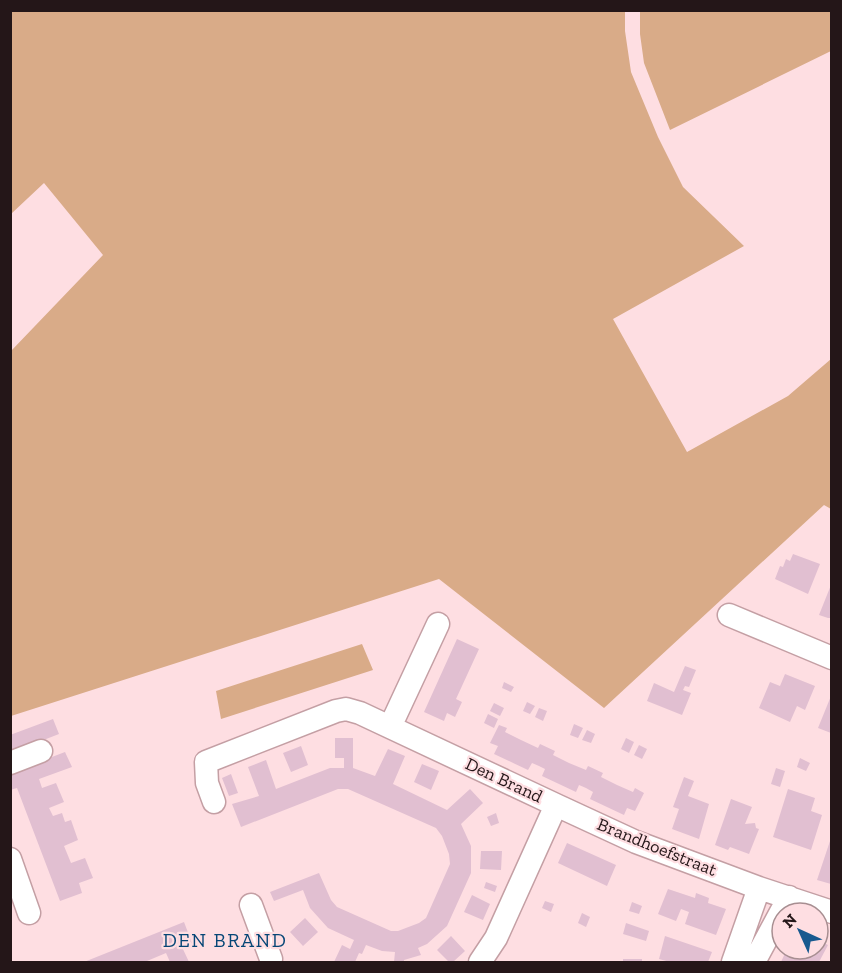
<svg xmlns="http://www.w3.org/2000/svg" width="842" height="973" viewBox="0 0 842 973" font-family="'Zilla Slab',serif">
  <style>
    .green { fill: #d9ab88 }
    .building { fill: #e1bfd1 }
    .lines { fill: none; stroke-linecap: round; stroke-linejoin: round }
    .minor-casing { stroke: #c49fa4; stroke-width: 25 }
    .minor { stroke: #fff; stroke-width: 22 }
    .labels { text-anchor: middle; stroke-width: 4.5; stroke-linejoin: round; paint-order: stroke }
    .street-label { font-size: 18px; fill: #241618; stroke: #fedee2 }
    .neighbourhood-label { font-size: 20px; letter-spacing: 1.5px; fill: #064676; stroke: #fedee2 }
  </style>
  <rect width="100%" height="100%" fill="#fedee2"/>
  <!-- green -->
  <path class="green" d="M443,10l182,1v20l6,41 27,65 25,50 61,59 -131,73 74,133 101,-56 43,-37v150l-7,-4 -220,203 -165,-129 -428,137v-365l92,-96 -59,-72 -33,31v-203z
    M640,11h191v40l-161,79 -26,-67 -4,-29z
    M362,644l11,26 -152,49 -5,-28z"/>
  <!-- building -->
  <path class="building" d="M793,554l27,10 -12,30 -33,-15 5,-13 3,1 3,-8 4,2z
    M831,585v33h-3l-9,-3z
    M457,639l22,10 -23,50 6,3 -7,15 -8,-4 -3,8 -20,-9z
    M685,666l11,4 -7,17 -4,-1 -2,4 8,3 -9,22 -35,-14 7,-18 20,9z
    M785,674l30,12 -10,24 -8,-4 -7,16 -31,-14 11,-26 10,4z
    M504,682l10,5 -3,5 -9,-4z
    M831,696v37l-13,-5z
    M527,702l8,4 -5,8 -7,-3z
    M494,703l10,5 -4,8 -10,-5z
    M539,708l8,3 -4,10 -8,-4z
    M488,714l10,5 -4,9 -10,-5z
    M53,719l6,15 -49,19v-18z
    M574,724l9,4 -5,10 -8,-3z
    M499,725l8,3 -2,4 16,8 17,8 2,-4 15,7 -2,4 16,8 17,7 2,-4 15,7 -2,4 16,8 16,7 2,-4 9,5 -9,18 -8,-3 -3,7 -34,-16 3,-7 -7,-4 -7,-3 -3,7 -34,-16 3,-7 -6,-3 -7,-3 -4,7 -34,-16 4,-8 -8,-3z
    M587,730l8,4 -4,9 -9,-3z
    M335,738h18v30l22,8 13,-27 17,7 -12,28 54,26 23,-21 13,14 -22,21 10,22v27l-24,53 -20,18 -9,4 3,7 -17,5v2h-10l1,-10 -13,-1 -16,-6 -4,9 -3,-1 -4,9h-21l8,-17 8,4 4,-9 -26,-12 -18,-20 -7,-18 -29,11 -4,-9 49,-19 12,27 6,7 54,24h7l21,-8 7,-5 24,-54 -1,-10 -7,-18 -6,-8 -88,-39h-10l-97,38 -9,-23 27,-8 -11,-29 18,-7 10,29 54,-21h14v-10h-9z
    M626,738l8,4 -5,11 -8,-4z
    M639,745l8,4 -5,10 -8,-4z
    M301,746l7,19 -17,7 -8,-19z
    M65,752l7,15 -33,12 3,9 14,-5 8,19 -15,6 4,8 9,-3 3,9 6,-2 7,20 -14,6 7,17 14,-5 8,20 -14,5 3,10 -22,8 -43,-113 -7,2v-17z
    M800,758l10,5 -4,8 -9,-4z
    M422,764l17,7 -8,19 -17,-8z
    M776,768l9,3 -5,16 -9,-3z
    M231,774l7,19 -9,3 -7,-18z
    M684,777l10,4 -6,15 21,8 -10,35 -27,-10 7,-20 -6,-2z
    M788,789l27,9 -4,13 11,4 -11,35 -38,-13z
    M731,799l21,8 -7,17 10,-1 1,5 3,1 -10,25 -19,-7 -2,3 -13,-5z
    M496,813l3,10 -8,3 -4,-9z
    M831,838v46l-14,-4z
    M567,843l49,22 -9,21 -49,-23z
    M481,851h21l-1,19 -21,-1z
    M486,882l11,4 -2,6 -11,-4z
    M668,889l27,9 1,-5 13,5 -1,5 18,6 -10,26 -31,-11 4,-12 -8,-3 -5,12 -18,-7z
    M472,895l18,9 -7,16 -19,-8z
    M545,901l9,3 -3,8 -9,-4z
    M632,902l10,4 -3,8 -10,-3z
    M582,913l8,4 -4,10 -8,-4z
    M305,918l13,14 -15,14 -13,-14z
    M184,922l8,21 -10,4 7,15h-19l-4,-9 -19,8 1,1h-64z
    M626,923l23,8 -3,10 -23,-7z
    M451,936l14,15 -12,11h-4l-12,-12z
    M665,936l47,16 -4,10h-38l-11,-3z
    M818,940l10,5 -9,17h-38l6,-13h31z
    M623,959h19v3h-19z"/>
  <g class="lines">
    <defs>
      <path id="minor" d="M729,615l103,43
        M390,727l48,-103
        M10,763l31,-12
        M214,802l-7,-19 -1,-21 130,-51 10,-2 14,4 196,92 -60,133 -16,24
        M556,805l80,37 123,46 73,24
        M10,859l19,54
        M251,905l20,54
        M733,962l26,-74
        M754,962l35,-65"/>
    </defs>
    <!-- minor casing -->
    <use href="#minor" class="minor-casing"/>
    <!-- minor -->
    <use href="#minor" class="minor"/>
  </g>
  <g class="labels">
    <!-- street labels -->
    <g class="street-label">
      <text transform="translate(504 780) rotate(25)" y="6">Den Brand</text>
      <text transform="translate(657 847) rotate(22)" y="6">Brandhoefstraat</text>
    </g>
    <!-- neighbourhood labels -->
    <g class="neighbourhood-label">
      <text x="225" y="947">DEN BRAND</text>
    </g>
  </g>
  <!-- border -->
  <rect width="842" height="973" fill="none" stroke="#241618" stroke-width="24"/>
  <!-- north arrow -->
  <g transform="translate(800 931) rotate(315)"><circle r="28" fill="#fedee2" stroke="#a78e91" stroke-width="1.5"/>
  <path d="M0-4.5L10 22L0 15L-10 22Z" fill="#18598f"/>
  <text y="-9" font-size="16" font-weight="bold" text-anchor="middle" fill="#241618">N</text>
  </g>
</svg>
